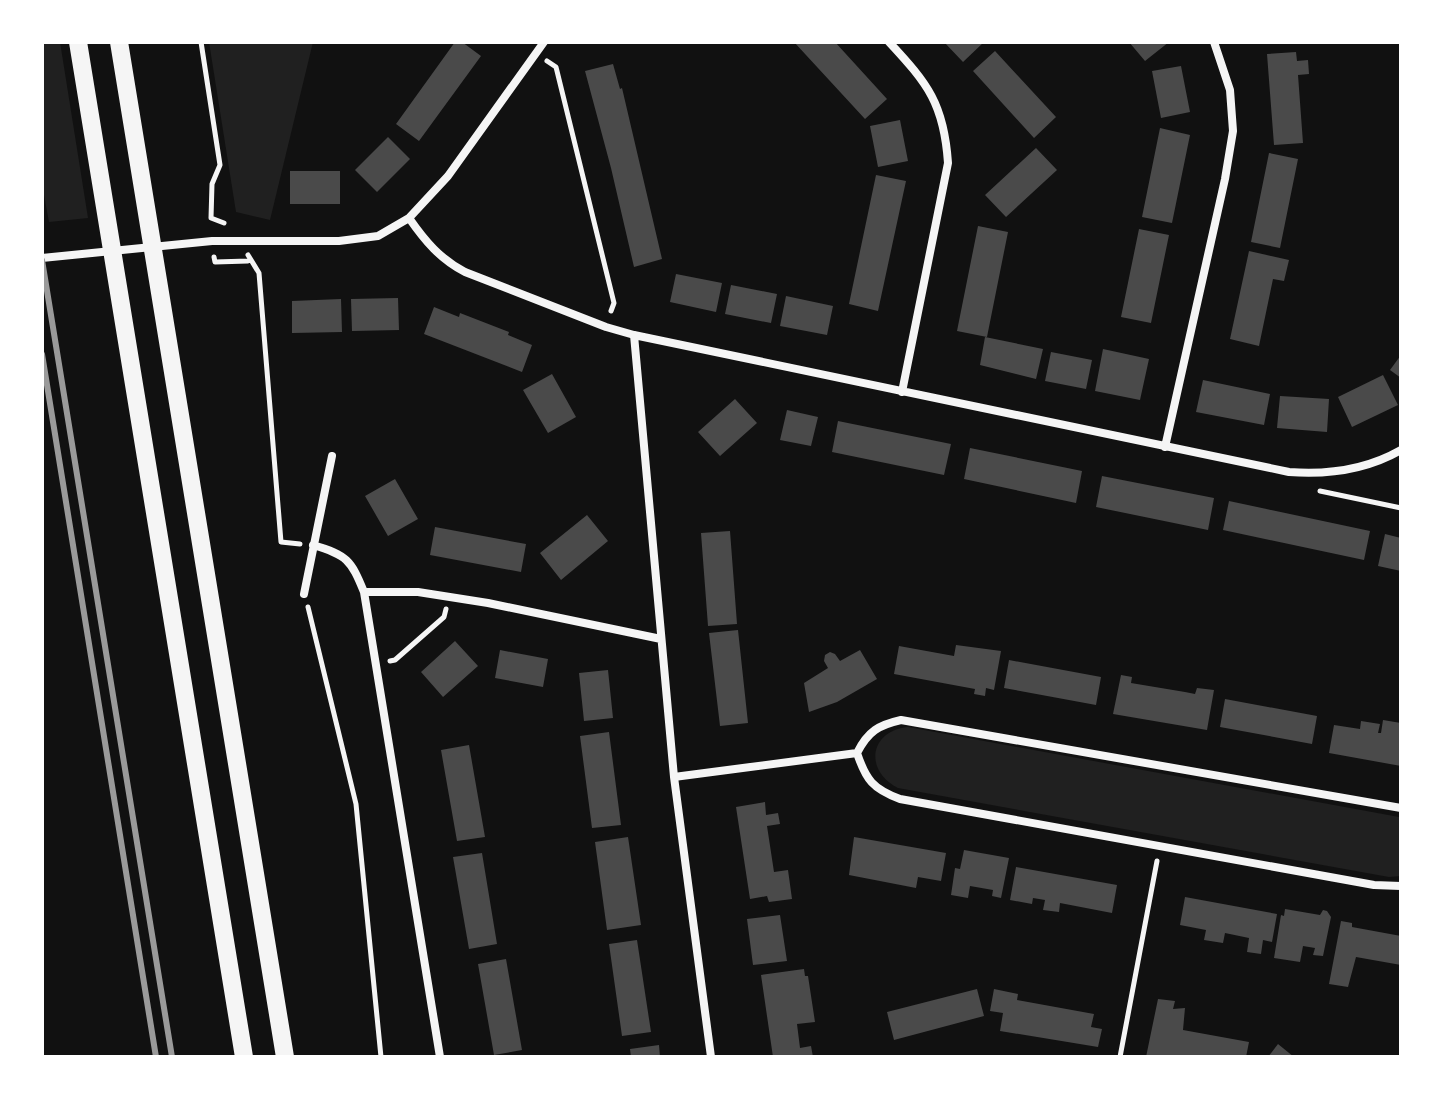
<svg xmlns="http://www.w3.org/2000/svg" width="1443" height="1099" viewBox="0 0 1443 1099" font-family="'Titillium Web',sans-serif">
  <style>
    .green { fill: #202020 }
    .building { fill: #4a4a4a }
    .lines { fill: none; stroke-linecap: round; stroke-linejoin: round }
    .path { stroke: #f5f5f5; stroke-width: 5 }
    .minor { stroke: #f5f5f5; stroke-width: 8 }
    .trunk { stroke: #f5f5f5; stroke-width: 18 }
    .rail { stroke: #9a9a9a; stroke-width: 6 }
  </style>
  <rect width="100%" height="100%" fill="#111"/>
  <!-- green -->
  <path class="green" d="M42,42h18l28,176 -39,4 -7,-38z
    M209,42h104l-43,178 -34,-8z
    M908,727l491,90 2,1v58l-12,1 -491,-89c-34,-17 -29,-57 10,-61z"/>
  <!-- building -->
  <path class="building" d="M455,42h7l19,14 -62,85 -23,-17z
    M794,42h41l52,57 -22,20z
    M944,42h40l-21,20z
    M1129,42h40l-24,19z
    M995,51l61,66 -22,21 -61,-67z
    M1296,52l1,9 11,-1 1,14 -11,1 5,68 -29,2 -7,-91z
    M613,64l7,25 2,-1 40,171 -28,8 -23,-99 -26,-97z
    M1181,66l9,46 -29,6 -9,-47z
    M900,120l8,41 -30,6 -8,-41z
    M1160,128l30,7 -18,88 -30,-6z
    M388,137l22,22 -33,33 -22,-22z
    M1036,148l21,22 -51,47 -21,-22z
    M1269,153l29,6 -18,89 -29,-6z
    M290,171h50v33h-50z
    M876,175l30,6 -28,130 -29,-7z
    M978,226l30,6 -21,105 -30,-6z
    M1139,229l30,6 -18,88 -30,-6z
    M1249,251l40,9 -5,21 -11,-2 -14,67 -29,-7z
    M676,274l46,9 -6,29 -46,-10z
    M731,285l46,9 -6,29 -46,-9z
    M786,296l47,10 -6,29 -47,-9z
    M398,298l1,32 -47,1 -1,-32z
    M341,299l1,33 -50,1v-32z
    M434,307l25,10 1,-4 49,19 -1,3 24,10 -10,27 -98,-38z
    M985,337l58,12 -7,30 -56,-14z
    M1103,349l46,10 -9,41 -45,-9z
    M1051,352l41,8 -6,29 -41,-8z
    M1401,355v23l-11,-8z
    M552,374l24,43 -28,16 -25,-43z
    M1383,375l15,30 -46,22 -14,-30z
    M1203,380l67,14 -6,31 -68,-13z
    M1280,396l49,3 -2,33 -50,-4z
    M735,399l22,24 -37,33 -22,-24z
    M787,410l31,7 -7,29 -31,-6z
    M838,421l113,23 -7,31 -112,-23z
    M970,448l112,23 -6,32 -112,-24z
    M1102,476l112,22 -6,32 -112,-23z
    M395,479l23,40 -30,17 -23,-40z
    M1229,501l141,30 -6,29 -141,-30z
    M587,515l21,26 -47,39 -21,-27z
    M435,527l91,17 -5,28 -91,-17z
    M730,531l7,93 -29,2 -7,-93z
    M1385,534l16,4v33l-23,-5z
    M738,630l10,93 -28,3 -11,-93z
    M455,641l23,25 -35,31 -22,-25z
    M956,645l45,6 -7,39 -8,-2 -1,8 -11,-2 1,-5 -81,-15 5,-28 55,10z
    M500,650l48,9 -5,28 -48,-9z
    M860,650l17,29 -40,23 -28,10 -5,-29 24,-15 -4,-7 1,-6 5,-3 5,2 5,7z
    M1009,660l92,17 -5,28 -92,-17z
    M608,670l5,48 -29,3 -5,-48z
    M1121,675l11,2 -1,6 54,9 10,2 2,-6 17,2 -7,40 -94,-16z
    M1225,699l92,17 -5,28 -92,-17z
    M1383,720l18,3v43l-72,-13 5,-28 26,4 1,-8 19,3 -2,9h3z
    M609,732l12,93 -29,3 -12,-92z
    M469,745l16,92 -28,4 -16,-91z
    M765,802l1,13 12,-2 2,11 -13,2 7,46 14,-2 4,29 -23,3 -2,-6 -17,3 -14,-92z
    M628,837l13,88 -34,5 -12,-88z
    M854,837l92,16 -5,28 -23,-4 -2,11 -67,-13z
    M964,850l45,8 -8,40 -9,-2 1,-6 -23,-4 -2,12 -17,-3 4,-27 5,1z
    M482,853l15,91 -28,5 -16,-92z
    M1016,867l101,18 -5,28 -52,-10 -1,9 -16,-2 2,-10 -12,-2 -1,6 -22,-4z
    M1185,897l92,17 -5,28 -9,-2 -2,14 -14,-2 2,-14 -24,-5 -2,10 -19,-3 2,-10 -26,-5z
    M1285,909l35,6 3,-5 4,1 4,6 -8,39 -10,-1 2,-7 -12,-2 -3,16 -26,-4 7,-43 3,1z
    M780,915l7,46 -34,4 -6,-46z
    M1341,921l11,2v4l49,9v29l-45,-8 -8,30 -19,-3z
    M637,940l14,92 -29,4 -13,-92z
    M506,959l16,91 -28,5 -16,-91z
    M804,969l1,7h3l7,46 -18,2 3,24 11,-2 2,11h-40l-12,-82z
    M977,989l7,27 -90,24 -7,-28z
    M994,989l24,5 -1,6 77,14 -3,13 11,2 -4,18 -98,-16 3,-18 -13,-2z
    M1158,999l17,2 -2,8 12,-1 -2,22 66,12 -3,15h-100z
    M1278,1044l16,13h-26z
    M659,1045l1,12h-29l-1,-8z"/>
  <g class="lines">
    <!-- path -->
    <path class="path" d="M201,42l19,123 -8,19 -1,34 13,5
      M547,61l9,6 58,236 -3,8
      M248,255l11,18 22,269 19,2
      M214,257l1,5 33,-1
      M1320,491l81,17
      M308,607l48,197 25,253
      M390,661l5,-1 49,-43 2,-8
      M1120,1057l37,-196"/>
    <!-- minor -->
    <path class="minor" d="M889,42c39,42 55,62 59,121l-46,229
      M409,218c16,23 31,41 56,54l141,55 28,8 655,137c39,3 77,-2 112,-22
      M42,258l170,-17h127l39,-5 31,-18 39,-42 96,-134
      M634,335l40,442 37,280
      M1165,447l60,-268 8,-48 -3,-41 -16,-48
      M313,545c34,10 38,15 51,47l76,465
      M364,592h54l70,11 173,36
      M304,594l28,-138
      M674,777l183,-24
      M1401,808l-500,-88c-22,5 -33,11 -44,33 9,27 16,36 43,46l474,86 27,1"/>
    <!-- trunk -->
    <path class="trunk" d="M78,42l166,1015
      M119,42l166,1015"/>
    <!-- rail -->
    <path class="rail" d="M42,260l130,797
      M42,354l114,703"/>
  </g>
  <!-- border -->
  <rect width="1443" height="1099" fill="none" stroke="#ffffff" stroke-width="88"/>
</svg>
